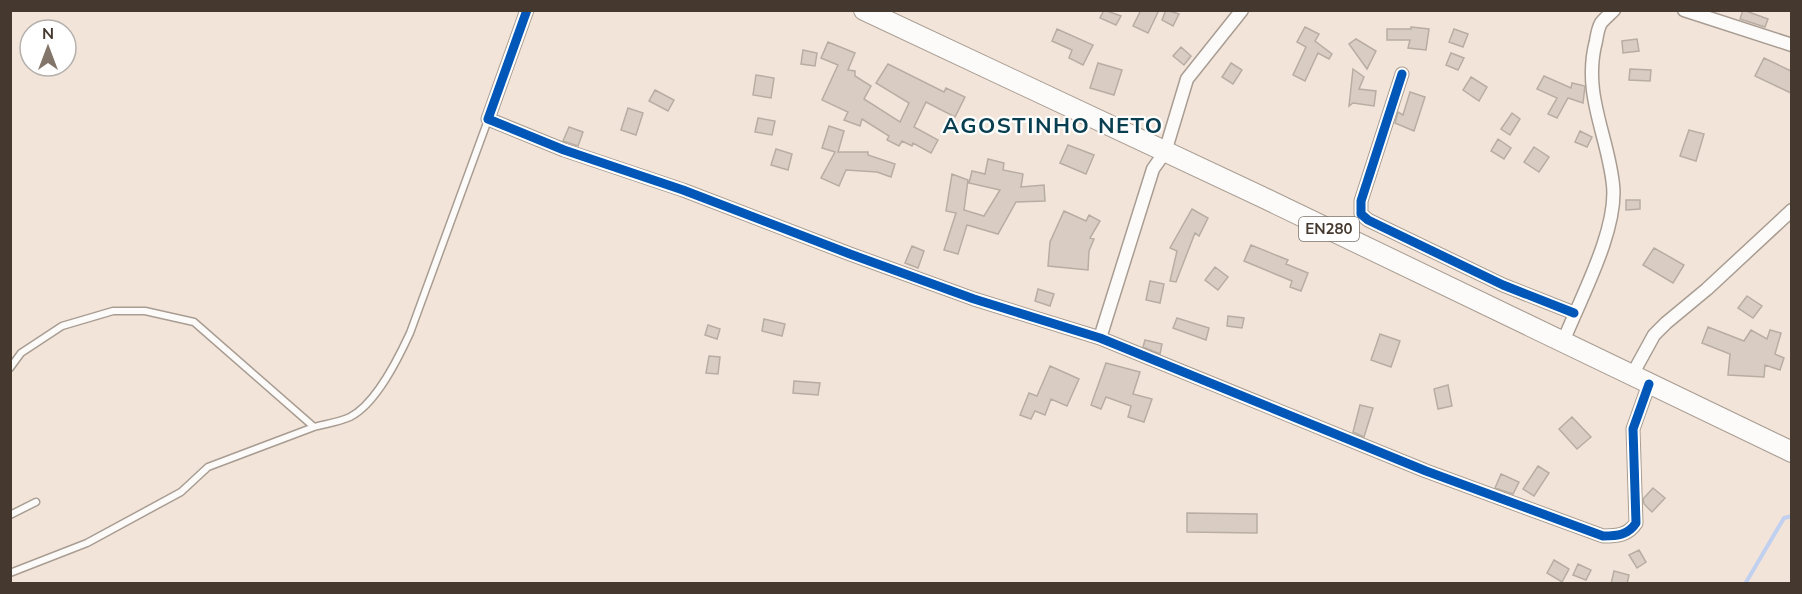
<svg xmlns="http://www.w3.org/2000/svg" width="1802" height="594" viewBox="0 0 1802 594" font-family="Mulish,sans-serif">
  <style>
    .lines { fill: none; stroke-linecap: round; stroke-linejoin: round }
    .stream { stroke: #c2d0f0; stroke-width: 4 }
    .building { fill: #d9cdc3; stroke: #b8ada3; stroke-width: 1.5 }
    .service-casing { stroke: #a99d93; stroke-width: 9 }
    .minor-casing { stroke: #a99d93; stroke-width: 15 }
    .primary-casing { stroke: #a99d93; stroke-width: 22 }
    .service { stroke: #fdfbf9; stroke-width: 6 }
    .minor { stroke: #fdfbf9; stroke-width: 12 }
    .primary { stroke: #fdfbf9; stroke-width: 20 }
    .cycleway-casing { stroke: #fff; stroke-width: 13 }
    .cycleway { stroke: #0057b8; stroke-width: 9 }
    .labels { text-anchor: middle; stroke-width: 4.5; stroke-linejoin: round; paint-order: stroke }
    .shield { fill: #fff; stroke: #7d746d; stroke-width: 1.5 }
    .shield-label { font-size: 15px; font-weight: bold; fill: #45392f }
    .district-label { font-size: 22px; font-weight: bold; letter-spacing: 1.5px; fill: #083e4f; stroke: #fff }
  </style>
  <rect width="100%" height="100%" fill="#f2e4d8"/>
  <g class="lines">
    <!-- stream -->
    <path class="stream" d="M1745,584l39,-66 8,-2"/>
  </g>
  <!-- building -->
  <path class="building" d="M1104,10l17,6 -5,9 -16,-7z
    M1141,10h18l-11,23 -15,-7z
    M1166,10l13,4 -6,12 -11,-6z
    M1743,10l25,9 -3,8 -25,-8z
    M1305,27l14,7 -4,7 17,13 -3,5 -11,-6 -13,28 -12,-6 13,-28 -9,-5z
    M1411,27l18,2 -3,21 -18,-2 2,-8h-23v-11h24z
    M1057,29l36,16 -10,20 -14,-7 3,-8 -20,-9z
    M1454,29l14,5 -5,13 -14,-5z
    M1356,39l20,12 -9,18 -18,-25z
    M1637,39l2,12 -16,2 -1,-12z
    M828,42l27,11 -7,17 7,1v5l16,10 -7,13 36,23 9,-19 -33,-20 12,-19 56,28 2,-4 19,9 -10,20 -29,-15 -12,25 24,13 -7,13 -18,-10 -1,3 -10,-5 -3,5 -12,-6 2,-4 -27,-17 -2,7 -16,-6 4,-8 -26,-12 16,-35 -17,-7z
    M1181,47l10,9 -7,9 -11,-9z
    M803,50l14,3 -2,13 -14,-2z
    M1451,53l13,5 -6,12 -12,-5z
    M1764,58l27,13v22l-36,-17z
    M1098,63l24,7 -8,25 -24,-7z
    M1231,63l11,7 -9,14 -11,-7z
    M1353,69l11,8 -5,12 17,2 -2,15 -21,-3 -4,3z
    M1630,69l21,1 -1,11 -21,-1z
    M756,75l18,3 -3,20 -18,-3z
    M1544,76l27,12 1,-5 13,3 -2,17 -15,-5 -11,20 -9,-4 9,-16 -20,-9z
    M1471,77l16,10 -8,14 -16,-11z
    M655,90l19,10 -6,11 -19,-10z
    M1410,92l15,5 -11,34 -19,-8 3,-11 5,3z
    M628,108l15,5 -7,22 -15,-5z
    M1512,113l8,6 -10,16 -9,-6z
    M758,118l17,3 -3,14 -17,-3z
    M829,126l15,5 -6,21h30v3l27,9 -4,13 -14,-5 -31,-2 -7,16 -18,-8 14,-26 -13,-4z
    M569,127l14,5 -5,14 -15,-5z
    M1689,130l15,4 -8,27 -16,-5z
    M1580,131l12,6 -5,10 -12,-5z
    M1498,139l13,9 -7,11 -13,-8z
    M1068,145l26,10 -8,19 -26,-11z
    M1534,147l15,10 -10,15 -15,-10z
    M776,149l16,5 -4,16 -17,-5z
    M988,159l16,4 -1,7 20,4 -2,13 23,-2 1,16 -29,1 -18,32 -31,-9 -9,29 -14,-4 12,-37 -10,-2 6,-37 16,6 -4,30 20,6 16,-26 -31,-7 3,-12 13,3z
    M1626,200h14v9l-14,1z
    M1192,209l16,9 -9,18 -4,-3 -19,49 -6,-1 7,-30 -7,-3z
    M1064,211l22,10 3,-6 11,6 -10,17 4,1 -5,12 -1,19 -40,-4 2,-24z
    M1251,245l37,15 -2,4 22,9 -7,18 -11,-4 2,-6 -48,-20z
    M912,246l12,5 -6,17 -13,-5z
    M1654,248l30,17 -11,18 -30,-18z
    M1215,267l13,10 -10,13 -13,-10z
    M1150,281l14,3 -4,19 -14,-3z
    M1038,289l16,5 -4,12 -15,-5z
    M1747,296l15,10 -9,12 -15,-10z
    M1228,316l16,2 -2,10 -15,-2z
    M1177,318l32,10 -3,12 -33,-12z
    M764,319l21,5 -3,12 -20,-5z
    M708,325l12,4 -3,10 -12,-4z
    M1708,327l36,14 7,-11 16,9 3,-9 11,3 -6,21 9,4 -4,12 -15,-5 -1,12 -36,-2 2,-21 -28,-11z
    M1380,334l20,7 -9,26 -20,-7z
    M1145,340l17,4 -2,10 -17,-7z
    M709,356l11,1 -2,17 -12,-1z
    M1106,363l34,9 -7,22 19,5 -8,23 -16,-5 3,-11 -25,-9 -5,12 -10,-4z
    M1050,366l29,13 -12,27 -16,-7 -6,16 -10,-4 -4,8 -11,-4 9,-22 8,3z
    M794,381l26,2 -2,12 -25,-2z
    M1448,385l4,21 -14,3 -4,-20z
    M1360,405l13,3 -9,29 -11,-5z
    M1572,417l19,20 -14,12 -18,-20z
    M1538,466l11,7 -15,23 -11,-7z
    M1501,474l18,8 -6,12 -18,-6z
    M1653,488l12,10 -13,14 -8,-8 -1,-5z
    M1187,513l70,1v19l-70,-1z
    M1639,550l7,12 -9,6 -8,-13z
    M1554,560l15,9 -7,13 -15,-9z
    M1578,564l13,6 -5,10 -13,-5z
    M1614,571l15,4 -2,9h-16z"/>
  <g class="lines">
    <defs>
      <path id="service" d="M10,368l11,-15 41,-27 51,-15h32l49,11 120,105c11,-3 25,-5 36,-10 26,-13 48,-58 60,-84l78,-213
        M10,515l26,-13
        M10,573l77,-30 94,-51 27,-25 106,-40"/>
      <path id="minor" d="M527,10l-39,109 76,31 119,40 167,64 124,45 126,39 326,133 177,65c15,0 25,-1 33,-13l-3,-94 16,-45
        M1684,10l108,35
        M1402,74l-41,127v13l7,6 135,65 71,28
        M1100,338l53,-169 12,-17 22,-73 55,-69
        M1563,342c17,-43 55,-112 50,-157 -5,-50 -31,-91 -17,-144 1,-6 2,-13 5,-18 3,-4 9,-9 13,-13
        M1632,375l22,-40 12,-12 41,-34 85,-79"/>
      <path id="primary" d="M864,10l396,186 532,256"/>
    </defs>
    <!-- service casing -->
    <use href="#service" class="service-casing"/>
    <!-- minor casing -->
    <use href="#minor" class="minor-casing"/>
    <!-- primary casing -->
    <use href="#primary" class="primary-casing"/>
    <!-- service -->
    <use href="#service" class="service"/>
    <!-- minor -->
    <use href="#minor" class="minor"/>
    <!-- primary -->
    <use href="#primary" class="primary"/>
    <defs>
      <path id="cycleway" d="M527,10l-39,109 76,31 119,40 167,64 124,45 126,39 326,133 177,65c15,0 25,-1 33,-13l-3,-94 16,-45
        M1402,74l-41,127v13l7,6 135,65 71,28"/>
    </defs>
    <!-- cycleway casing -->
    <use href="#cycleway" class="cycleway-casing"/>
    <!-- cycleway -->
    <use href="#cycleway" class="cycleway"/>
  </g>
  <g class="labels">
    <!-- shield labels -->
    <rect class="shield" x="1299" y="217" width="60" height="24" rx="4.5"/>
    <g class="shield-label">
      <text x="1329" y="234">EN280</text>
    </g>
    <!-- district labels -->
    <g class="district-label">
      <text x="1053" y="133">AGOSTINHO NETO</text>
    </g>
  </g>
  <!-- border -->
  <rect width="1802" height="594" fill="none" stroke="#45392f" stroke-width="24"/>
  <!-- north arrow -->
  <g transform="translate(48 48)"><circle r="28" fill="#ffffff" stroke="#b5b0ac" stroke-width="1.5"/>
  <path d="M0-4.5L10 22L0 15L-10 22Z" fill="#82756a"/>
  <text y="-9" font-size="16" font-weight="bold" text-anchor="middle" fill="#45392f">N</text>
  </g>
</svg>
